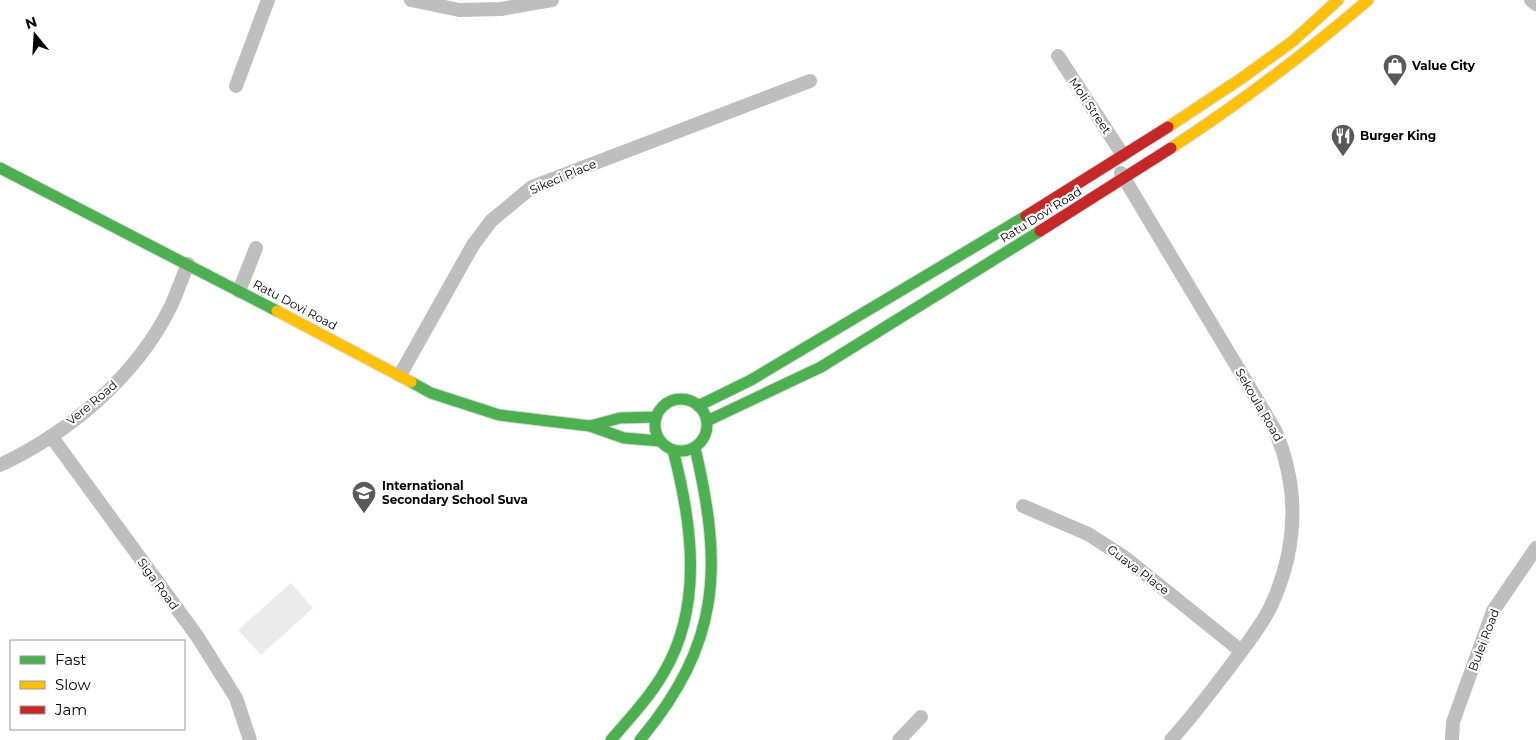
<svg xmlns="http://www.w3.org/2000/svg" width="1536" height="740" viewBox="0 0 1536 740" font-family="Montserrat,sans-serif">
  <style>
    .green { fill: #ebebeb }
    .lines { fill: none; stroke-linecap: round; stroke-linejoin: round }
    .fast-casing { stroke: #dbdbdb; stroke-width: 13 }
    .slow-casing { stroke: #dbdbdb; stroke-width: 13 }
    .jam-casing { stroke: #dbdbdb; stroke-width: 13 }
    .street { stroke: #bebebe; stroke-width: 14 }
    .fast { stroke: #4caf50; stroke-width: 11 }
    .slow { stroke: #ffc107; stroke-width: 11 }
    .jam { stroke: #c62828; stroke-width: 11 }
    .labels { text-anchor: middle; stroke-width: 4.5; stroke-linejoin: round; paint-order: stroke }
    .poi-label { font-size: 12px; font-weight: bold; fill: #000; stroke: #fff; text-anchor: start }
    .street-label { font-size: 12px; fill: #000; stroke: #fff }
  </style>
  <rect width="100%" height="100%" fill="#fff"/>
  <!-- green -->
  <path class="green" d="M291,583l22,25 -52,47 -23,-25z"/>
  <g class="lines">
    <defs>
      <path id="fast" d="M0,168l277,143
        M411,382l20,11 68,22 91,11 34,12 36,3
        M655 425a26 26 0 1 1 52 0a26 26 0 1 1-52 0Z
        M698,406l53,-26 275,-164
        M707,421l114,-54 219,-136
        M590,426l30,-8 36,-1
        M611,740c18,-21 38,-42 52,-66 41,-68 29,-151 10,-224
        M640,740c81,-97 83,-173 55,-292"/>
      <path id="slow" d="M1168,127l74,-49 51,-37 45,-41
        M1171,148c69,-45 134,-94 197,-148
        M277,311l134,71"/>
      <path id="jam" d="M1026,216l142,-89
        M1040,231l131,-83"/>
    </defs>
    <!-- fast casing -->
    <use href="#fast" class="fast-casing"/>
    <!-- slow casing -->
    <use href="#slow" class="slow-casing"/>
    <!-- jam casing -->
    <use href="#jam" class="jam-casing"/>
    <!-- street -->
    <path class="street" d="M411,0l48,10 42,-1 51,-9
      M1531,0l5,4
      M1058,56l65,99
      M236,86l32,-86
      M1121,173l154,257c25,59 23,117 -4,176 -11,23 -30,45 -45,66 -18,23 -35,46 -55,68
      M239,291l17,-43
      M400,375l73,-130 18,-24 41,-34 278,-106
      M51,436l146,200 39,62 14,42
      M0,465c70,-33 136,-88 171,-159 6,-13 11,-28 17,-42
      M1023,506l65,28 36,23 117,94
      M899,740l22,-23
      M1452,740l1,-18 40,-111 43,-63"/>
    <!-- fast -->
    <use href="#fast" class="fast"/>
    <!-- slow -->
    <use href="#slow" class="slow"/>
    <!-- jam -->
    <use href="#jam" class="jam"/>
  </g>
  <!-- icons -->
  <defs>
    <symbol id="shop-pin" viewBox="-11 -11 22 30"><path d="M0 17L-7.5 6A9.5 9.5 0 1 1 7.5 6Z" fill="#595959" stroke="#fff"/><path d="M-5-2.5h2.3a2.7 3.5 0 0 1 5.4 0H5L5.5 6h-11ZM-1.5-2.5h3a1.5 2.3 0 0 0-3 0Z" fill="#fff"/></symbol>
    <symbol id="restaurant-pin" viewBox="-11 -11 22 30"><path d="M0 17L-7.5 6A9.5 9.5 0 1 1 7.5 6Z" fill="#595959" stroke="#fff"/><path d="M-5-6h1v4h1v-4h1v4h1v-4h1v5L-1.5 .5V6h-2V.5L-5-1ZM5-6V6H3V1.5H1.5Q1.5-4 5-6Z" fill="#fff"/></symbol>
    <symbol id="school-pin" viewBox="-11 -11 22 30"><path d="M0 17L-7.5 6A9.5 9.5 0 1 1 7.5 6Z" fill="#595959" stroke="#fff"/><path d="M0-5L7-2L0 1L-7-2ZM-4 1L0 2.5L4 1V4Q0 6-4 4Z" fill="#fff"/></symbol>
  </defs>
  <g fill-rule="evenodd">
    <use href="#shop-pin" x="1381" y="52" width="28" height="38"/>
    <use href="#restaurant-pin" x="1329" y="122" width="28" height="38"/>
    <use href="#school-pin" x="350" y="479" width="28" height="38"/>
  </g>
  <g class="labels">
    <!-- poi labels -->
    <g class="poi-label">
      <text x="1412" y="70">Value City</text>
      <text x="1360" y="140">Burger King</text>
      <text x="382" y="490">International<tspan x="382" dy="14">Secondary School Suva</tspan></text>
    </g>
    <!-- street labels -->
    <g class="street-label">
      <text transform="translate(1090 106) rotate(56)" y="4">Moli Street</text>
      <text transform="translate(563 177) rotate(-23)" y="4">Sikeci Place</text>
      <text transform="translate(1041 215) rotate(-32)" y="4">Ratu Dovi Road</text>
      <text transform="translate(295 305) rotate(28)" y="4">Ratu Dovi Road</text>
      <text transform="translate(92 403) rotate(-40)" y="4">Vere Road</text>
      <text transform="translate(1259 405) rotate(60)" y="4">Sekoula Road</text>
      <text transform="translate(1138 570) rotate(37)" y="4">Guava Place</text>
      <text transform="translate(158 584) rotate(54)" y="4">Siga Road</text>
      <text transform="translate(1484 640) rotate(-69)" y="4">Bulei Road</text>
    </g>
  </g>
  <!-- legend -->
  <rect x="10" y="640" width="175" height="90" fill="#ffffff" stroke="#999999"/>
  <rect x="20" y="656" width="25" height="8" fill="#4caf50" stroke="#999999"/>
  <text x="55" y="665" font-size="15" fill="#000000">Fast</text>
  <rect x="20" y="681" width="25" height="8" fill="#ffc107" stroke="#999999"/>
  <text x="55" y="690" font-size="15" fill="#000000">Slow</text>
  <rect x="20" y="706" width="25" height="8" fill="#c62828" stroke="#999999"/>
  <text x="55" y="715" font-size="15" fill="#000000">Jam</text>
  <!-- north arrow -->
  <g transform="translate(35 35) rotate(342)" stroke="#ffffff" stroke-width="4" paint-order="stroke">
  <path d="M0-4L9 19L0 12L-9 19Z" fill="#000000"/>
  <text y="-8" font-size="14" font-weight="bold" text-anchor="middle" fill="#000000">N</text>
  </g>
</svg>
